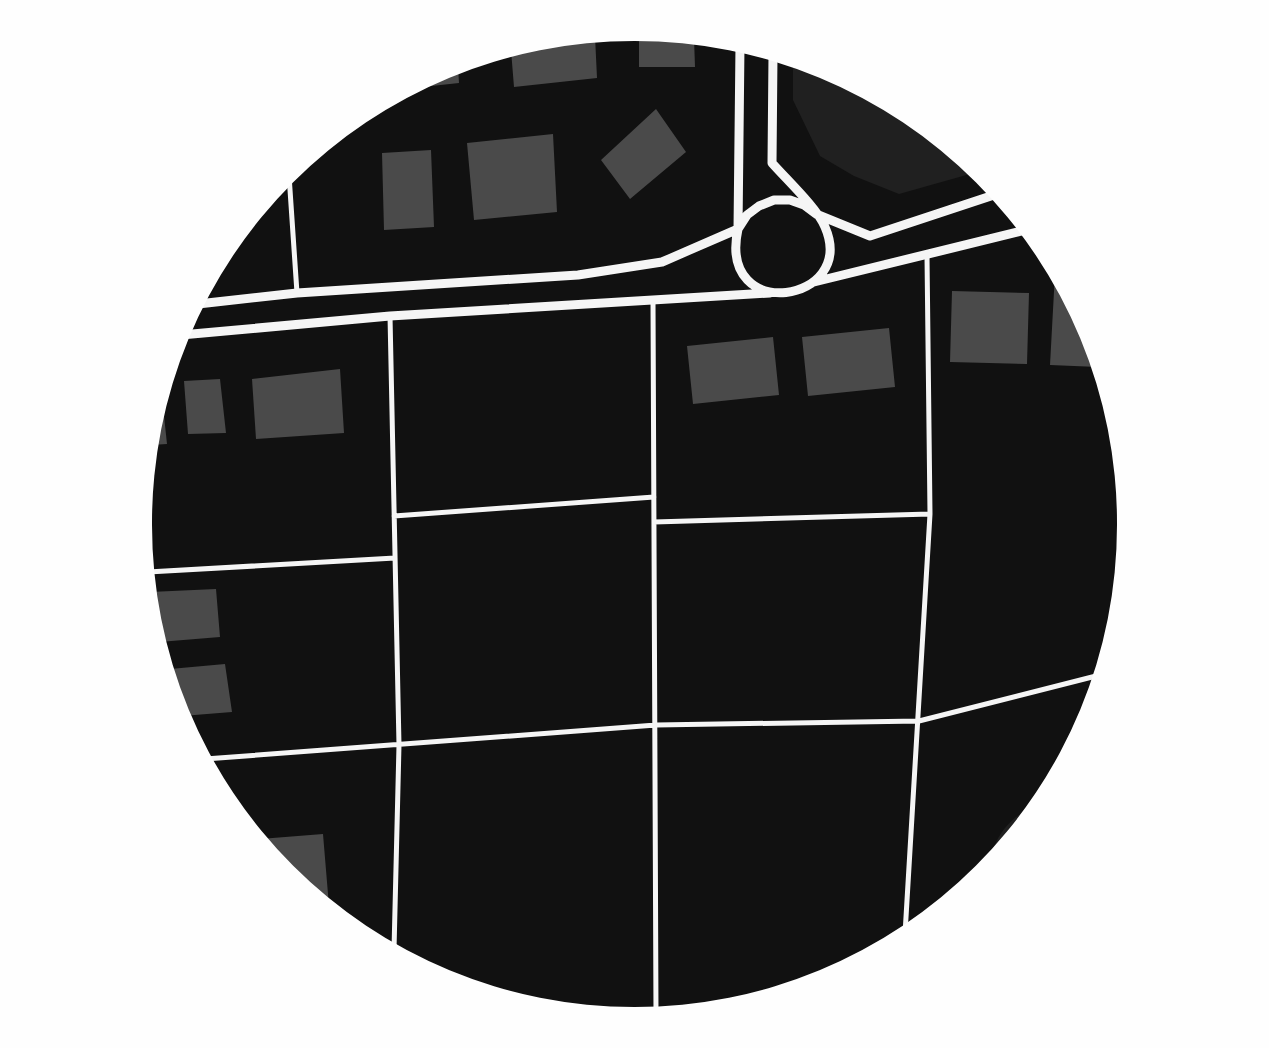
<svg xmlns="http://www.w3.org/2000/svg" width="1269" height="1048" viewBox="0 0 1269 1048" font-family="Raleway,sans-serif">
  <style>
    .green { fill: #202020 }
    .building { fill: #4a4a4a }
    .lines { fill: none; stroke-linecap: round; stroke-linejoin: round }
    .minor { stroke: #f5f5f5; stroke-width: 5 }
    .tertiary { stroke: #f5f5f5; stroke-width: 9 }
  </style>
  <rect width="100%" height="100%" fill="#111"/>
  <!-- green -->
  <path class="green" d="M793,61l30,9 85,45 69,57 -78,22 -45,-18 -34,-20 -27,-56z
    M1041,800l-51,62c7,-34 24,-45 51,-62z"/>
  <!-- building -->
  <path class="building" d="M639,33l55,5 1,29h-56z
    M595,36l2,42 -83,9 -3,-37 28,-8z
    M458,66l1,17 -46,5 34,-18z
    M656,109l30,43 -56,47 -29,-39z
    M553,134l4,78 -83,8 -7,-77z
    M431,150l3,77 -50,3 -2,-77z
    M1055,273l34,63 9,31 -48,-2z
    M952,291l77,2 -2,71 -77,-2z
    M889,328l6,59 -87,9 -6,-59z
    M773,337l6,58 -86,9 -6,-58z
    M340,369l4,64 -88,6 -4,-60z
    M220,379l6,54 -38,1 -4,-53z
    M162,397l5,47 -16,1 2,-17z
    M216,589l4,48 -61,5 -7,-22 -2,-28z
    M225,664l7,48 -50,4 -11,-35 -1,-12z
    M323,834l6,72 -42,-35 -27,-32z"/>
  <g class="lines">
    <!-- minor -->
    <path class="minor" d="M289,175l8,118
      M653,301l3,712
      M390,316l9,429 -5,205
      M394,516l260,-19
      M654,522l276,-8
      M148,572l247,-14
      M205,759l451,-34 263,-4 181,-46
      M905,934l25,-420 -3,-258"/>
    <!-- tertiary -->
    <path class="tertiary" d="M740,45l-2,184c-21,96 120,74 87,-2 -8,-19 -38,-47 -53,-64l1,-108
      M814,282l212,-52
      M198,304l99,-11 281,-18 84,-13 76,-33 9,-14 12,-9 15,-6h16l14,5 12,9 54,22 127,-42
      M181,335l209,-19 380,-23"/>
  </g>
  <!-- crop -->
  <path d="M0 0H1269V1048H0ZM634 41H635A482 482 0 0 1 1117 523V525A482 482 0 0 1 635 1007H634A482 482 0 0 1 152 525V523A482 482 0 0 1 634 41Z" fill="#fefefe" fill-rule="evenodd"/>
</svg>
